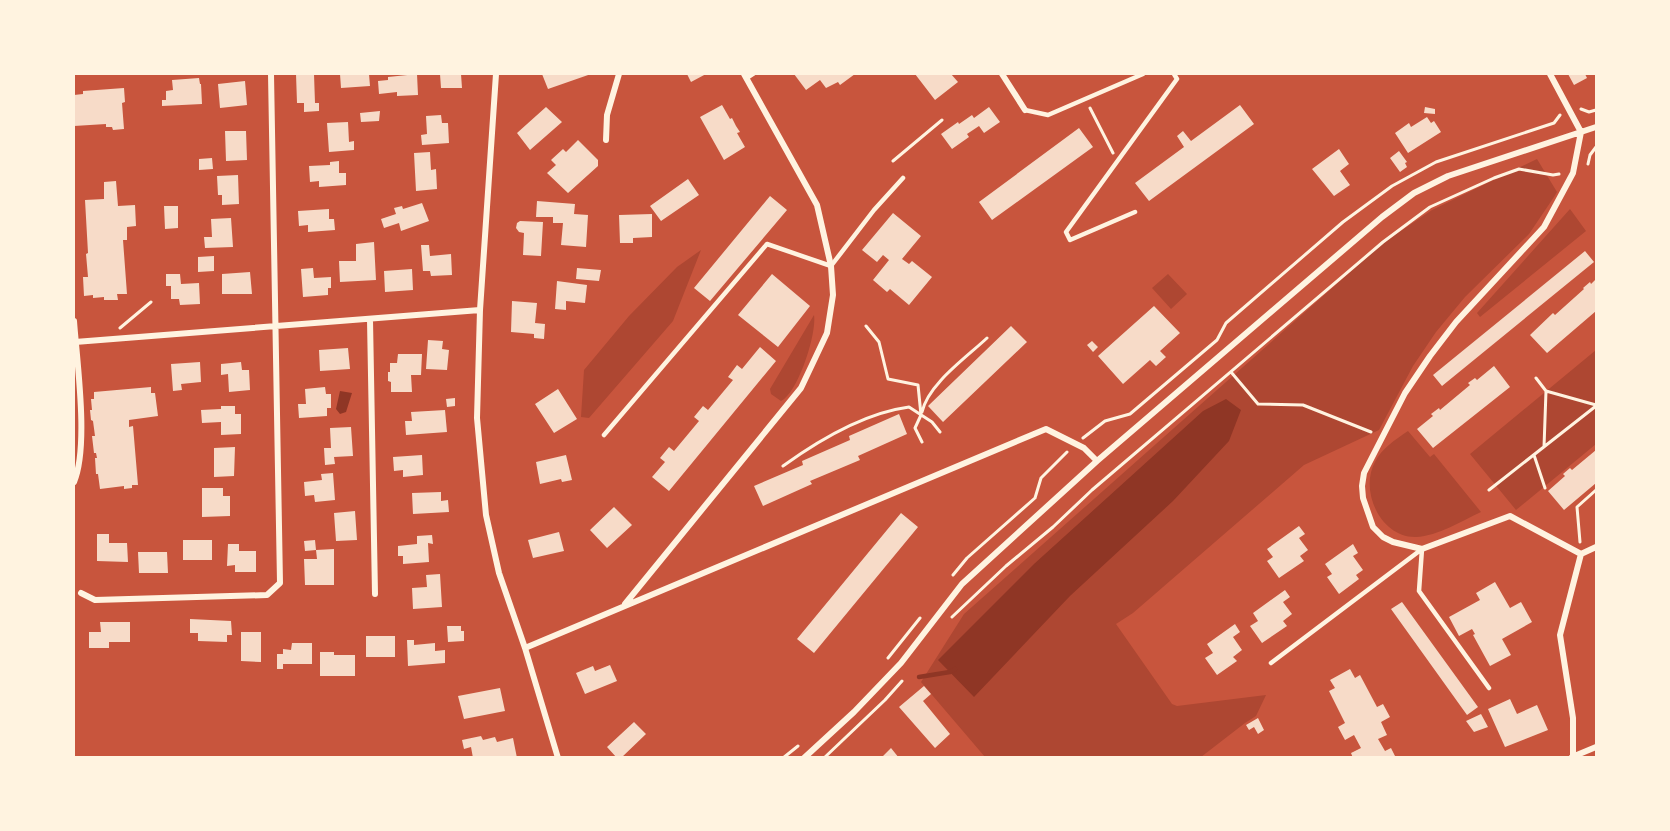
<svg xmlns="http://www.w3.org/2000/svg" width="1670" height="831" viewBox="0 0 1670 831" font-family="'Space Grotesk',sans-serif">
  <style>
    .green { fill: #ae4732 }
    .water { fill: #8f3625 }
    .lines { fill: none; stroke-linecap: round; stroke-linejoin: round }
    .stream { stroke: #8f3625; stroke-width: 4.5 }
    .building { fill: #f7dbc8 }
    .path { stroke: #fff3e0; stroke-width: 3 }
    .service { stroke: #fff3e0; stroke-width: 4.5 }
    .minor { stroke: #fff3e0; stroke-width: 6 }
  </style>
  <rect width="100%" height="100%" fill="#c8553d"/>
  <!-- green -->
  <path class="green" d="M1537,159l20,33 -3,5 -25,37 -64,63 -29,35 -23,34 -34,64 -75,35 -171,148 -17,11 56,80 5,2 89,-11 -10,21 -11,7 -44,34h-216l-64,-75 43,-68 419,-371 49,-33z
    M1570,209l16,22 -106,86 -3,-4z
    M701,250l-28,71 -84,97 -8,-1 3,-47 45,-54 48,-49z
    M1168,274l19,20 -16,15 -19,-21z
    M814,315c3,18 -16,78 -33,86l-10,-7 -1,-5z
    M1596,350v94l-80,66 -46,-56z
    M1408,431l22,26 4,-3 47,58c-19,9 -43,24 -65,25 -35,1 -57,-46 -41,-75 7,-14 20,-22 33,-31z"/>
  <!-- water -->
  <path class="water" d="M340,391l12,2 -6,19 -6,2 -4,-5z
    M1226,399l15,11 -12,31 -56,60 -103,95 -96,101 -36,-37 96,-96 169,-153z"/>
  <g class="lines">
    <!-- stream -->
    <path class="stream" d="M919,677l31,-5 5,-3"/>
  </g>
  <!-- building -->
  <path class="building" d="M296,74h18l1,29h4v8l-15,1v-9h-7z
    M340,74h29l1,12 -29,2z
    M417,74l1,21 -21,1v-4l-18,2 -1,-13 10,-1v-3z
    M440,74h21l1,14h-21z
    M542,74h49l-43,15z
    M687,74h19l-15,8z
    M794,74h61l-15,11 -2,-3 -12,6 -6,-8 -14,10z
    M915,74h36l7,8 -23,18z
    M1568,74h17l2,4 -13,7z
    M199,78l1,6h1l1,20 -40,2v-6h4v-9l7,-1 -1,-10z
    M245,81l2,24 -27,3 -2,-24z
    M124,88l1,14 -3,1 2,26 -11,1 -1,-3h-6v-3l-32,2v-31l9,-1v-3z
    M722,105l8,14 2,-1 4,8 4,6 -3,1 8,14 -21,13 -24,-43z
    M1240,105l14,19 -105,77 -14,-18 49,-36 -7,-11 6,-5 8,10z
    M546,107l16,15 -32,28 -13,-17z
    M989,107l11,15 -16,11 -5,-7 -12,8 2,3 -17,12 -11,-15 17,-12 1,2 13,-9 2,3z
    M1425,107l10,2v5l-11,-1z
    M380,111l-1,10 -18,1 -1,-9z
    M441,115l1,8h6l1,20 -27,2 -1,-10 6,-1 -1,-18z
    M1427,117l4,6 3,-2 7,11 -33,21 -13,-20 14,-10 2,4z
    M348,122l1,20 5,-1v9l-25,2 -2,-29z
    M1079,128l14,19 -101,73 -13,-18z
    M225,131h21l1,29 -21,1z
    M578,140l20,20v6l-30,27 -21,-20 9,-8 -5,-5 12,-11 3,3z
    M1339,149l10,15 -9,7 10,14 -16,11 -22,-27z
    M1399,151l8,11 -2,1 2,4 -7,5 -10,-14z
    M430,152l1,18 5,-1 1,20 -21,2 -2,-38z
    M212,158l1,11 -14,1v-11z
    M339,161v12h7v12l-27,2v-6l-9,1 -1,-16 21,-1v-3z
    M238,175l1,29 -17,1v-10h-4l-1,-19z
    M688,179l11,16 -38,26 -11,-15z
    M116,181l2,25 17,-1 1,21 -9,1v13h-4l4,54h-10l1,6h-14v-3l-11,1v-3l-9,1 -1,-19h5l-2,-23 2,-1 -3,-53 19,-1v-17z
    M770,196l17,14 -77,91 -16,-13z
    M537,201l38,3 -1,10 14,1 -2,32 -25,-2 2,-22h-10v-6h-17z
    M422,203l7,18 -28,10 -2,-8 -15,5 -3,-9 15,-5 -2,-6 8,-2 1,3z
    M164,206h14v22l-13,1z
    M329,209v10h5l1,11 -27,2v-7l-9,1 -1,-15z
    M893,213l28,23 -19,23 7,5 3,-3 20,16 -23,28 -19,-16 -3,3 -14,-12 16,-20 -6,-5 -6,7 -15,-12z
    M652,214v23l-19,1v5h-13l-1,-28z
    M231,218l2,29 -28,1 -1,-11h8l-1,-18z
    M520,221l23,1 -2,34 -18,-1 1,-22 -5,-1 -3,-4 1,-5z
    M374,242l2,38 -36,2 -1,-21h17v-17z
    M421,245h8l1,11 21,-2 1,21 -21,1 -1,-5h-7z
    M1585,251l9,11 -152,124 -9,-11z
    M214,256v15l-16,1v-15z
    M313,268l1,10 17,-1v11h-3v7l-25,2 -2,-28z
    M577,268l24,2 -2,11 -23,-2z
    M412,269l1,21 -28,2 -1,-21z
    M250,272l2,22h-30v-20z
    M166,274h14l1,10 18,-1 1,21 -20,1 -1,-6h-8v-13h-5z
    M772,274l38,32 -32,41 -40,-32z
    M1596,279v32l-49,42 -17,-18 23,-22 2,2 29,-26 -1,-1 7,-6 1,2z
    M557,281l30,4 -2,18 -19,-2v9l-11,-1z
    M512,301l25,2 -2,20 10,1 -1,15 -10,-1v-4l-23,-2z
    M1154,306l26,27 -20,18 6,6 -10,9 -6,-6 -27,24 -25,-28z
    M1011,326l16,16 -84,80 -15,-16z
    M428,340l15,1 -1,8 7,1 -2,20 -21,-1z
    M1092,341l6,6 -5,5 -6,-7z
    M760,347l16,14 -107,130 -17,-14 13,-15 -5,-4 9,-11 5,4 25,-30 -5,-4 9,-11 5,4 25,-30 -5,-3 9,-12 5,4z
    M348,348l2,21 -30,2 -1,-21z
    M398,354h24l-1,21h-10l1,17h-21v-10l-3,-1v-9h2v-9h7z
    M200,362l1,20 -20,2 1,6 -9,1 -2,-27z
    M241,362l1,8h7l1,20 -21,2 -1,-18 -7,1v-11z
    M1494,366l16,21 -77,61 -16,-19 16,-13 -2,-2 8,-6 1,2 30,-25 -2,-2 7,-5 2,2z
    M151,387v6h4l3,23 -29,4v7l4,-1 5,59h-6v3l-8,1v-3l-24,3 -2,-15h-2l-1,-16h2l-1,-5h-2l-2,-17h3l-2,-15 -2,-1 -1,-10h2l-1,-11h3v-7z
    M325,387l1,7h5v14h-4v8l-28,2 -1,-14h8l-1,-15z
    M558,389l19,30 -23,14 -19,-29z
    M455,398v8l-8,1 -1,-8z
    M221,406h14v8h6v20l-20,1v-13l-19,1 -1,-13 20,-1z
    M445,410l2,22 -41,3 -1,-14h7l-1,-9z
    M899,414l8,20 -49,22 2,4 -50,21 2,3 -49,22 -9,-20 49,-21 -1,-4 48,-21 -1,-4z
    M351,427l2,29 -19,1 1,7 -10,1 -1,-17h7l-1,-20z
    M235,447l-1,29 -20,1v-29z
    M1596,450v33l-32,27 -16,-19 17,-15 -2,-2 7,-6 2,2z
    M422,455l1,20 -20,2v-7l-9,1 -1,-14z
    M566,455l6,25 -10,2 -1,-3 -21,5 -4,-22z
    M333,473l2,27 -20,2 -1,-7 -9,1 -1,-14 18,-2 -1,-6z
    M202,488h21v8h7v20l-28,1z
    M441,492v9l7,-1 1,12 -36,2 -1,-21z
    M614,507l18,18 -25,23 -17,-18z
    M355,511l2,29 -21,1 -2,-28z
    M901,513l17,14 -104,126 -17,-14z
    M1299,526l6,8 -6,4 9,12 -8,6 4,5 -25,17 -12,-17 6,-4 -6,-8z
    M559,532l5,19 -31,7 -5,-18z
    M97,534h12v9h18l1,19 -31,-1z
    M432,535l1,9 -5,-1 1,19 -26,2v-8h-5v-10l19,-2v-8z
    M183,540h29v20h-29z
    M315,540l1,10 -11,1 -1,-10z
    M228,544h11v7h17v21h-21v-7l-8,1z
    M1353,544l5,9 -5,3 10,14 -7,5 3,4 -20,15 -12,-17 5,-3 -7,-10z
    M334,549v36h-29l-1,-26h13l-1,-9z
    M138,552h29l1,21h-29z
    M440,574l2,33 -29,2 -1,-21 15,-1 -1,-12z
    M1495,582l15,26 11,-6 11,20 -30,17 9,16 -21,11 -17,-31 2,-1 -3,-5 -13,7 -10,-19 31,-17 -4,-7z
    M1285,590l5,7 -7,5 9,12 -9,7 4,5 -25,17 -12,-17 8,-5 -5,-8z
    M1402,602l76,105 -11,8 -76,-106z
    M190,619l41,2 1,14h-5v7l-29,-1v-8h-8z
    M100,622h30v20h-21v6h-20v-16h12z
    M1235,624l5,8 -7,5 9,13 -9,7 4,4 -20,14 -12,-17 8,-5 -6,-9z
    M447,626h14v5h3v10l-16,1z
    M241,632h20v30l-20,-1z
    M366,636h29v21h-29z
    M407,640h7v5l21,-2v8l10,-1v13l-37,3z
    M292,643h20v21h-29v5h-6v-15h6v-5l8,1z
    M320,652h14v3h21v21h-35z
    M610,665l7,16 -32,13 -9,-21 17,-7 2,5z
    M1350,669l5,9 5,-3 17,32 6,-3 7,13 -9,5 6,13 -9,4 7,12 6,-3 5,10h-43l-2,-5 10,-5 -7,-13 -9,5 -7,-13 7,-4 -16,-32 6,-3 -5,-8z
    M924,686l7,8 -8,7 27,33 -15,14 -36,-41z
    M500,688l5,23 -41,8 -6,-23z
    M1510,699l7,15 20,-9 11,25 -43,17 -17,-38z
    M1481,714l7,13 -14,5 -8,-11z
    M1258,718l6,12 -6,4 -4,-7 -5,3 -3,-5z
    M634,722l12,12 -25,24h-4l-10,-11z
    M481,736l2,4 12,-3 2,5 16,-4 4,20h-44l-2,-11 -7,2 -2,-9z
    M891,748l8,10h-18z"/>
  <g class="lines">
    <!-- path -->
    <path class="path" d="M1090,108l23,45
      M1581,109l8,3 7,-2
      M893,161l49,-41
      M1588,164l2,-9 6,-8
      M866,326l13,16 9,37 30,6 3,30 -6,13 7,14
      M120,328l31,-26
      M1231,372l27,32 45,1 68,27
      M1536,378l10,13 -2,56
      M1546,391l50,14
      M922,412c6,-28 45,-55 65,-74
      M1083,438l22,-17 25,-7 87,-74 9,-17 117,-101 49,-36 44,-24 118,-39 6,-8
      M1534,455l11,33
      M783,466c36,-26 81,-53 126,-59l23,15 8,10
      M1489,490l107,-84
      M1580,542l-3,-35 19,-17
      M953,575l14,-17 68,-60 6,-20 26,-26
      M952,617l54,-51 47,-39 39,-37 291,-248 47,-35 64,-29 25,-9 34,6 6,-1
      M888,658l32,-40
      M783,758l15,-12
      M824,758l61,-58 17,-19"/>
    <!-- service -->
    <path class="service" d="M747,78l6,-4
      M1025,110l23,5 95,-41
      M1135,212l-65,28 -4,-8 111,-153 -3,-5
      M604,435l163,-191 64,22 43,-56 29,-32
      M1271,663l151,-114 -3,42 70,97"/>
    <!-- minor -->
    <path class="minor" d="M496,74l-16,236 -3,108 9,97 13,58 26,75 33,110
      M1002,74l23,36
      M1550,74l31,58
      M1581,132l-8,41 -29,54 -88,95 -26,34 -25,37 -41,80 -2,13 1,12 10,29 10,10 10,5 29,7 88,-33 71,38
      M606,140l1,-25 12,-41
      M370,320l5,274
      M74,321c3,42 15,125 0,161
      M75,342l405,-32
      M1581,554l15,-7
      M81,593l14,7 172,-5 13,-12 -9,-509
      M625,604l176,-216 26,-55 6,-38 -2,-29 -14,-61 -73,-131
      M525,648l521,-219 38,19 13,13
      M1572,757l24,-10
      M804,758l50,-46 47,-49 61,-79 135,-123 285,-244 32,-24 34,-17 148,-49
      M1573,758v-40l-13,-83 21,-81"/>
  </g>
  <!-- border -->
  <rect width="1670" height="831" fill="none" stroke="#fff3e0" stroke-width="150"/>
</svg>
